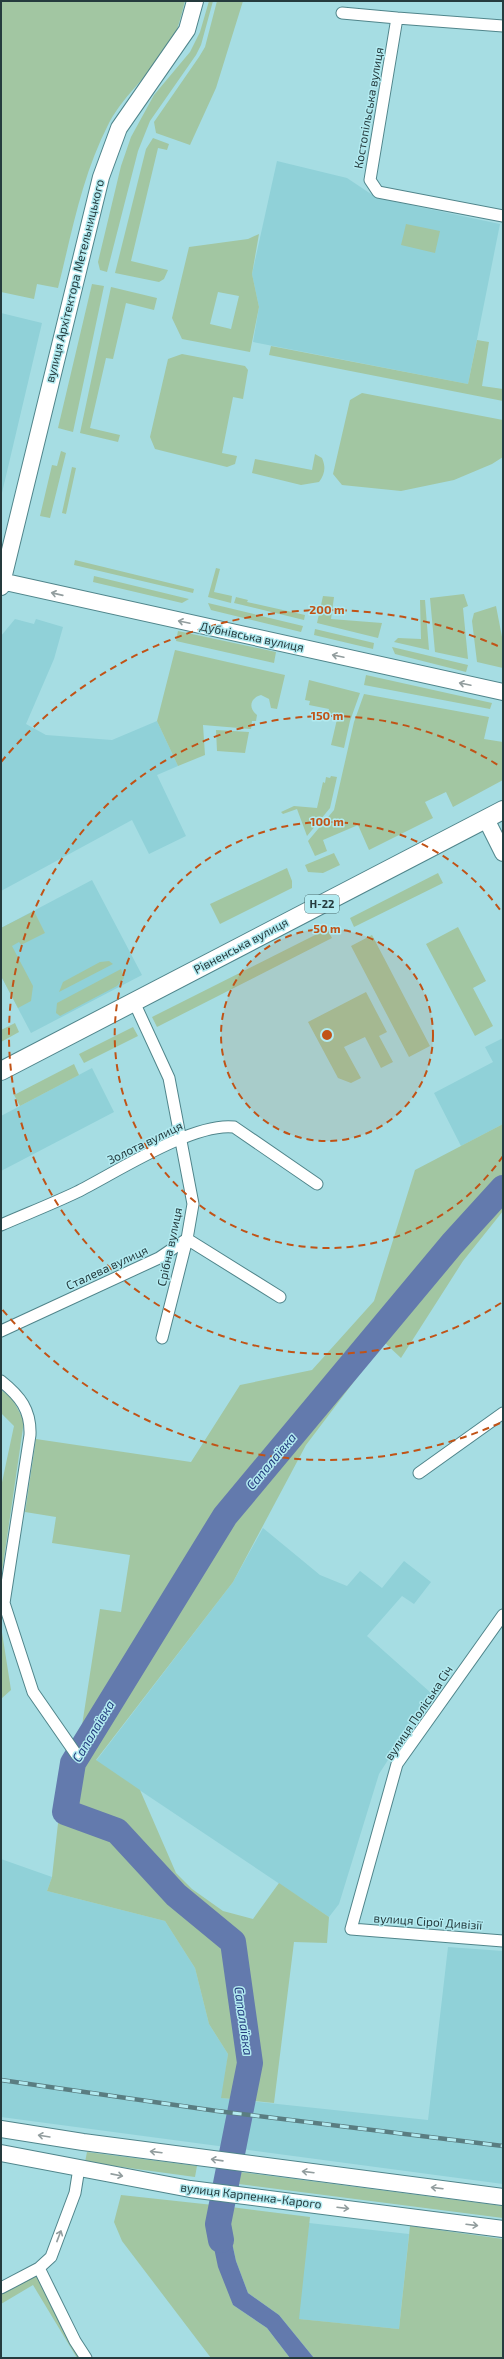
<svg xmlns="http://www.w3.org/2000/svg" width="504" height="2359" viewBox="0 0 504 2359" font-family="'Exo 2',sans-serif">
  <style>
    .built { fill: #90d1d8 }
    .green { fill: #a2c6a2; fill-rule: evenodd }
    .water { fill: #637aad }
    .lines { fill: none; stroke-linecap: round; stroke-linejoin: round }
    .river { stroke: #637aad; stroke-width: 26 }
    .street-casing { stroke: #50858b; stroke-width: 13 }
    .secondary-casing { stroke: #50858b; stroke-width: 18 }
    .primary-casing { stroke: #50858b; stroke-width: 20 }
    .street { stroke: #fff; stroke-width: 11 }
    .secondary { stroke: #fff; stroke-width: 16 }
    .primary { stroke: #fff; stroke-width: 18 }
    .rail-casing { stroke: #5a7d81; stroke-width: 4.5 }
    .rail { stroke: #b2eaf0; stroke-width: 3; stroke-dasharray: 9; stroke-linecap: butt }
    .oneway { stroke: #929d9e }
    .ring { fill: none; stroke: #c15316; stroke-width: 2; stroke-dasharray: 7 5 }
    .labels { text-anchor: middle; stroke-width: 3; stroke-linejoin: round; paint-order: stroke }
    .shield { fill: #b2eaf0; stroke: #4f7073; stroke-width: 1 }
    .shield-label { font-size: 11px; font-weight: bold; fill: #253b3e }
    .street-label { font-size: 12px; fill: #253b3e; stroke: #b2eaf0 }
    .water-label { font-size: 13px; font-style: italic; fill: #264080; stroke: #b2eaf0 }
    .centre { fill: #c15316; stroke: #b2eaf0; stroke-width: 2 }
    .ring-label { font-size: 12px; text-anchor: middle; font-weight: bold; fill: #c15316; stroke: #b2eaf0; stroke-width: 3; stroke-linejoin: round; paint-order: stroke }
  </style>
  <rect width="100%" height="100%" fill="#a6dde3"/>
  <!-- built -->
  <path class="built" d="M277,161l70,17 30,20 123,26 -32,160 -215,-42 6,-35 -7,-33z
    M1,313l41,10 -41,174z
    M15,619l19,5 2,-5 27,8 -9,32 -28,65 20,11 66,5 45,-19 21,45 -21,9 29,61 -37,18 -17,-34 -131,71v-255z
    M92,880l50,95 -111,58 -30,-57v-48z
    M503,1038v86l-42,22 -27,-53 59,-31 -8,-15z
    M92,1068l22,44 -113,59v-55z
    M263,1528l57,47 27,11 13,-15 22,17 22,-27 27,21 -17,22 -12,-8 -35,40 64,57 -52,81 -40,130 -10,13 -233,-156 137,-179z
    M1,1859l51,18 -5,14 118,30 30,47 14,56 19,30 -6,44 206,22 20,-173 55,4v233l-502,-67z
    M309,2223l100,11 -10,95 -101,-10z"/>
  <!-- green -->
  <path class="green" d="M1,1h184c-4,15 -7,30 -15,43 -17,28 -45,49 -61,79 -27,52 -37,109 -51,165l-21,-4 -3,15 -33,-7z
    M209,1h4l-12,44 -5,10 -46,66 -12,30 -31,121 -7,-2 -2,-8 23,-96 10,-29 23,-42 36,-43 10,-20z
    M217,1h26l-27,87 -26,57 -34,-12 -2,-11 45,-65 6,-10z
    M153,138l16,6 -2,6 -9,-2 -27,113 37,9 -4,9 -5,3 -44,-9 31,-124z
    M406,224l34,7 -5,22 -34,-8z
    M259,234l-7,40 7,33 -9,45 -68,-13 -10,-21 17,-71 59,-8zM218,292l21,4 -8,33 -21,-5z
    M92,284l12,2 -31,146 -15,-4z
    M111,287l46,11 -3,12 -28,-7 -13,56 -7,-1 -16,70 30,7 -2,7 -38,-9z
    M477,340l12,2 -7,44 21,3v12l-234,-46 2,-9 197,38z
    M182,354l63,12 3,4 -5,29 -10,-2 -11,56 15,3 -2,8 -8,3 -72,-18 -5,-12 18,-78z
    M362,393l141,27v37l-11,7 -38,16 -53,11 -59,-6 -9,-11 17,-74z
    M61,451l5,2 -16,65 -10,-2 12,-51 5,1z
    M315,454l7,4c4,9 3,16 -3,24l-18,3 -49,-12 3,-14 57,11z
    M72,467l4,1 -10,46 -4,-1z
    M75,560l119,29 -1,4 -119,-28z
    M216,568l4,1 -6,23 18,4 -1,7 -23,-6z
    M94,576l95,23 -7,4 -89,-21z
    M464,594l4,12 -5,2 5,51 -33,-7 -5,-54z
    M323,596l11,1 -3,22 51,4 -4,15 -61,-15z
    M236,597l12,3 -1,2 58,13 -1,5 -70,-17z
    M420,600h5l4,50 -35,-8 4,-4 23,1z
    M208,603l95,23 -2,6 -90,-22z
    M496,606l7,36v26l-26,-6 -5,-41 2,-8z
    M315,629l59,14 -1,6 -59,-14z
    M178,631l98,21 -2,11 -98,-22z
    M392,647l76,18 -2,7 -71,-18z
    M175,650l110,25 -8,34 -6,-1 -2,-9 -8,-4c-11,3 -13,13 -4,20l-1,6h-4l-1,8 -48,-4 2,30 -27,11 -21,-45z
    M366,675l126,28 -2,6 -126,-24z
    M309,680l51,13 -10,28 -6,27 -13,-3 7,-30 -10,-2 1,-4 -20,-4 1,-4 -5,-1z
    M364,694l125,23 -5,22 19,3v38l-50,27 -7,-15 -21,10 8,16 -64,32 -11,-25 -35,15 4,11 -12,5 -7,-15 26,-31 20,-88z
    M216,730l33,2 -4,21 -28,-2z
    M331,776l6,1 -7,31 -23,28 -10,-27 -14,5 -2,-2 13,-6 23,2 6,-26 2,1 1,-6 4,1z
    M334,853l6,12 -17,8 -15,-1 -3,-7z
    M287,868l5,13v7l-72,36 -10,-20z
    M438,873l5,10 -89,44 -4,-9z
    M34,911l11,22 -24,12 -2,-3 -7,4 21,40 -2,15 -13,7 -17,-32v-48z
    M458,927l28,54 -13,7 20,38 -18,10 -49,-92z
    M327,929l5,9 -175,89 -5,-10z
    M372,935l58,111 -21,11 -58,-111z
    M109,961l4,3 -54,28 4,-10 37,-20z
    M121,969l3,9 -7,8 -57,30 -4,-3 1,-10z
    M366,992l21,40 -8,4 14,26 -12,6 -16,-31 -21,10 17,31 -10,5 -13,-5 -30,-56z
    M15,1023l4,9 -18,10v-12z
    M133,1027l5,9 -54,27 -5,-9z
    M74,1064l5,11 -59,31 -6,-11z
    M503,1124v87l-40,50 -62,97 -17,-16 -78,103 -73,137 -137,178 44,30 36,83 16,16 31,22 30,8 26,-36 50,34 -2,26 -33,-1 -20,161 -53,-5 7,-44 -19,-30 -14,-56 -30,-47 -118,-30 5,-14 14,-125 15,-20 19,-123 21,3 9,-57 -78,-12 4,-26 -31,-5 11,-73 155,23 49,-77 72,-15 62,-69 41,-131z
    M1,1390l11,8 12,23 -23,158v-92l13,-61 -13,-13z
    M1,1626l10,64 -10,9z
    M87,2152l110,14 -2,11 -110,-15z
    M240,2172l263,34v12l-264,-34z
    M121,2195l92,10 -4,19 24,81 34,23 23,30h-79l-89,-117 -8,-19z
    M231,2207l79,10 -11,102 100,10 11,-103 93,13v119h-189l-35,-43 -31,-22 -12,-32 -8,-37z
    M36,2275l43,83h-2l-44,-73 -32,19v-10z"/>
  <!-- water -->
  <path class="water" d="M213,2205l18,2 -3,17 8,37 12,32 31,22 35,43h-24l-23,-30 -34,-23 -15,-38 -9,-43z"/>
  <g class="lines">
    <!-- river -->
    <path class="river" d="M221,2240l-3,-16 32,-161 -17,-121 -57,-47 -59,-64 -52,-19 8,-49 152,-247 227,-272 51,-56"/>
    <defs>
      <path id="street" d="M342,13l55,5
        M503,26l-106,-8 -27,162 8,12 125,24
        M134,1002l35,76 24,126 -6,35 -25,99
        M1,1225c25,-11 51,-21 76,-33 38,-19 116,-70 157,-65l83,57
        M1,1331l158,-73 28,-19 93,58
        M1,1381c19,15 30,29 29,54l-26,168 29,89 43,62
        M419,1473l84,-60
        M503,1615l-106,149 -46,165 152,12
        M39,2268l36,73 11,17
        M1,2288l38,-20 12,-11 24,-64 4,-25"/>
      <path id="secondary" d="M1,581l502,111
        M1,587l100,-410 18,-49 68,-98 8,-29
        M486,819l17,34
        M1,2129l82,13 420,55
        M1,2153l189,36 313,40"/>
      <path id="primary" d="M1,1071l502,-261"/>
    </defs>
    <!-- street casing -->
    <use href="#street" class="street-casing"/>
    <!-- secondary casing -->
    <use href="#secondary" class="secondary-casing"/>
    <!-- primary casing -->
    <use href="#primary" class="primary-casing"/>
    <!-- street -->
    <use href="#street" class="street"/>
    <!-- secondary -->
    <use href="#secondary" class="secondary"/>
    <!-- primary -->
    <use href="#primary" class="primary"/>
    <defs>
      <path id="rail" d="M1,2080l216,31 286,35"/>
    </defs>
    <!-- rail casing -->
    <use href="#rail" class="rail-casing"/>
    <!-- rail -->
    <use href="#rail" class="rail"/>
  </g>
  <!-- one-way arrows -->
  <defs><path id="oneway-shaft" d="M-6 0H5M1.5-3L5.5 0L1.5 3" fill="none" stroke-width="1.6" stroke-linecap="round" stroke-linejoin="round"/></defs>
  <g class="oneway">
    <use href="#oneway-shaft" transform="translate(57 594) rotate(-167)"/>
    <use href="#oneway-shaft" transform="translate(184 622) rotate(-168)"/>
    <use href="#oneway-shaft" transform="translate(338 656) rotate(-168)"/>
    <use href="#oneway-shaft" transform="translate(465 684) rotate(-168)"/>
    <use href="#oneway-shaft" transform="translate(44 2136) rotate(-171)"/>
    <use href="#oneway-shaft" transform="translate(156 2152) rotate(-173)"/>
    <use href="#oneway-shaft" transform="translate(217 2160) rotate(-172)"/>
    <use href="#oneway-shaft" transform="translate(308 2172) rotate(-173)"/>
    <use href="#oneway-shaft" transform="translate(117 2175) rotate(11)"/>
    <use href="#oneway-shaft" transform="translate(437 2188) rotate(-173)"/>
    <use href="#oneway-shaft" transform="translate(343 2208) rotate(7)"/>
    <use href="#oneway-shaft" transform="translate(472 2225) rotate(7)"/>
    <use href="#oneway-shaft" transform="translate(59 2236) rotate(-69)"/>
  </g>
  <!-- distance rings -->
  <circle cx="327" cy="1035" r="106" fill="#c15316" fill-opacity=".12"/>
  <g class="ring">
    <circle cx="327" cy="1035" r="106"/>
    <path d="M503 1156A213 213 0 1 1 503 914"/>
    <path d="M501 1303A319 319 0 1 1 501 767"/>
    <path d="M500 1423A425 425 0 0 1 1 1308M1 762A425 425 0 0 1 500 647"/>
  </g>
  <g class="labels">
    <!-- shield labels -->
    <rect class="shield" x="305" y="895" width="34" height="18" rx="3"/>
    <g class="shield-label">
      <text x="322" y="908">Н-22</text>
    </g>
    <!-- street labels -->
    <g class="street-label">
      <text transform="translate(369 108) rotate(-80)" y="4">Костопільська вулиця</text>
      <text transform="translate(75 281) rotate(-76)" y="4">вулиця Архітектора Метельницького</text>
      <text transform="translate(252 637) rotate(12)" y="4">Дубнівська вулиця</text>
      <text transform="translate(241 946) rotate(-28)" y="4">Рівненська вулиця</text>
      <text transform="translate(145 1143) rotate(-26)" y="4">Золота вулиця</text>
      <text transform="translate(170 1247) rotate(-78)" y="4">Срібна вулиця</text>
      <text transform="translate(107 1268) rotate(-25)" y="4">Сталева вулиця</text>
      <text transform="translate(419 1713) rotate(-56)" y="4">вулиця Поліська Січ</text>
      <text transform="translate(428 1922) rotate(4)" y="4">вулиця Сірої Дивізії</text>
      <text transform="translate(251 2196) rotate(7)" y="4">вулиця Карпенка-Карого</text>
    </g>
    <!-- water labels -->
    <g class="water-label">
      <text transform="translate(271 1461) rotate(-50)" y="5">Сапалаївка</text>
      <text transform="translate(93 1731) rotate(-59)" y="5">Сапалаївка</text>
      <text transform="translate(244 2021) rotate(82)" y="5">Сапалаївка</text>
    </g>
  </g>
  <circle cx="327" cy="1035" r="6" class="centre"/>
  <g class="ring-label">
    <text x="327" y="614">200 m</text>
    <text x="327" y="720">150 m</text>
    <text x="327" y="826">100 m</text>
    <text x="327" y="933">50 m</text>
  </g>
  <!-- border -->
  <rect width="504" height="2359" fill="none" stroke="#253b3e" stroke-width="4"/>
</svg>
